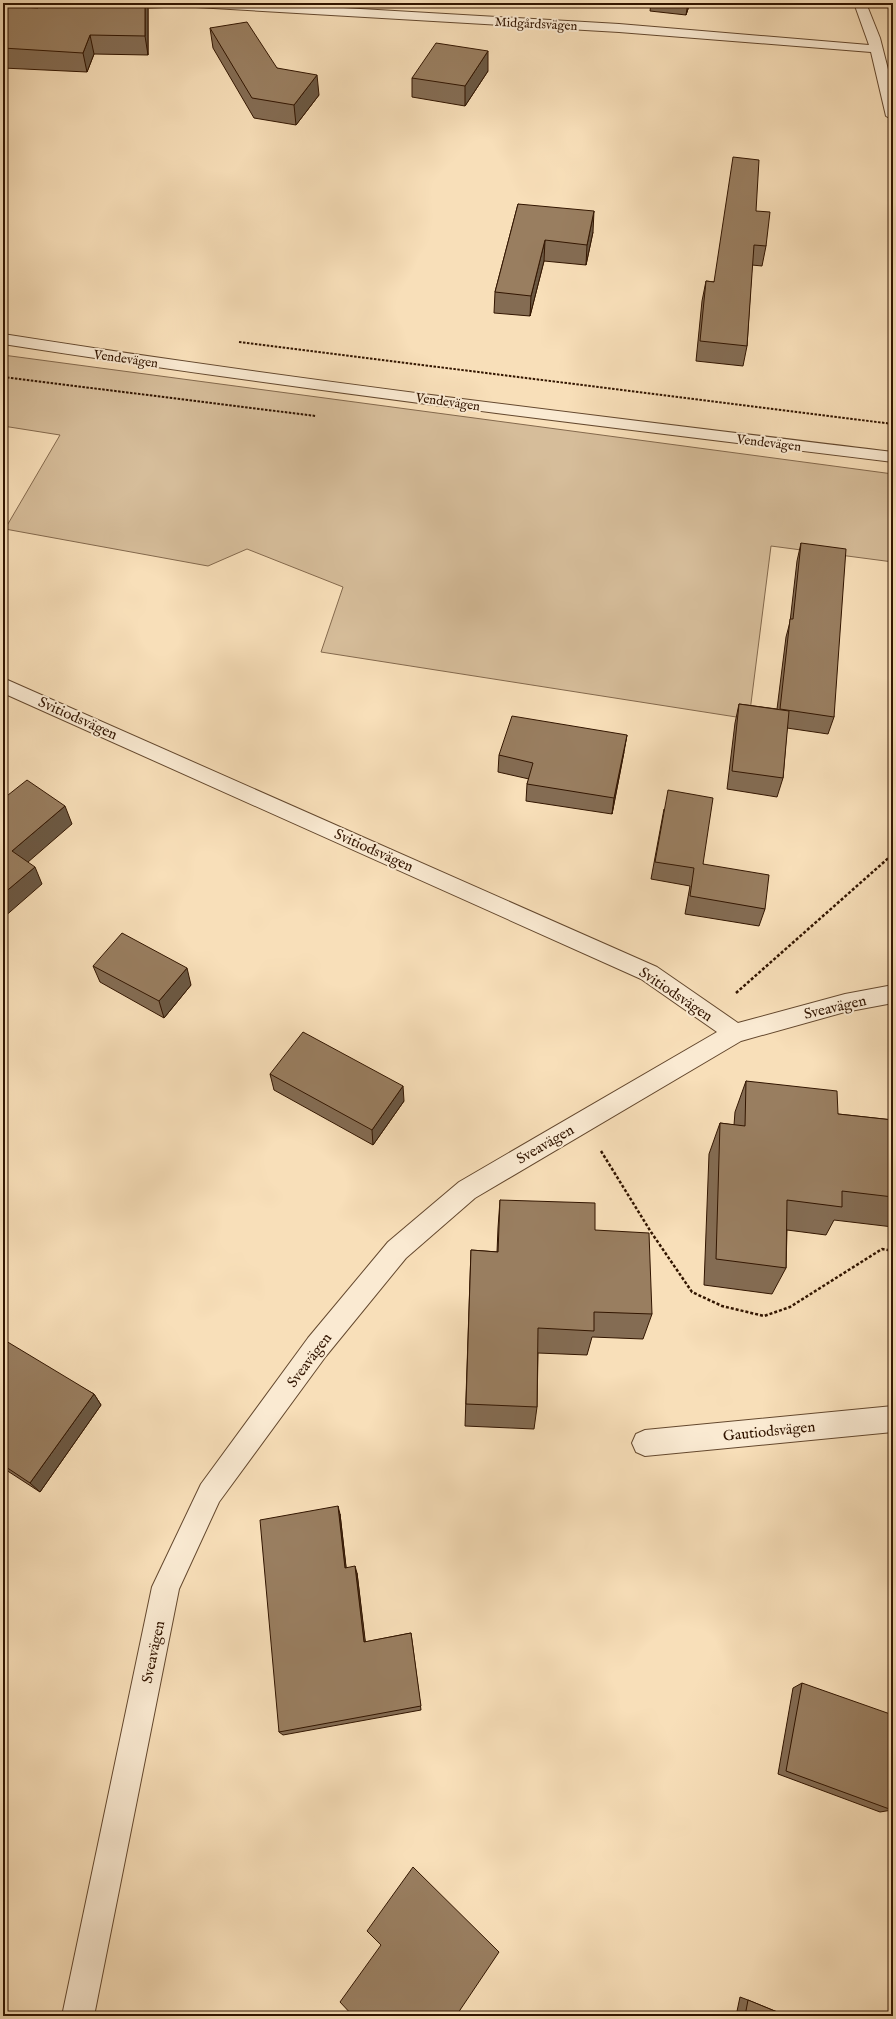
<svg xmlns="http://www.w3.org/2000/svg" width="896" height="2019" viewBox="0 0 896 2019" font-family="'IM FELL English',serif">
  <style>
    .green { fill: #d6bd9a; stroke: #84694d }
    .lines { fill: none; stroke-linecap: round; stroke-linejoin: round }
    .minor-casing { stroke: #64482e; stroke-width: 2 }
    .path-far1 { stroke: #321500; stroke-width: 2; stroke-dasharray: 2.5 1.5; stroke-linecap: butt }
    .path { stroke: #321500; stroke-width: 2.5; stroke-dasharray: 3 2; stroke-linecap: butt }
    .minor { fill: #faead2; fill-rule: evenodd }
    .wall { fill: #846c53; stroke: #321500 }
    .shaded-wall { fill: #6b5843; stroke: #321500 }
    .building { fill: #997e60; stroke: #321500 }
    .labels { text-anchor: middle; stroke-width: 4; stroke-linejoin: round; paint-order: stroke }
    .far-street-label { font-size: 13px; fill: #321500; stroke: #faead2 }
    .street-label { font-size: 15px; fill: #321500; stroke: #faead2 }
  </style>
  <rect width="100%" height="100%" fill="#f8dfb9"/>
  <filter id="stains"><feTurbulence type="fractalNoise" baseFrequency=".005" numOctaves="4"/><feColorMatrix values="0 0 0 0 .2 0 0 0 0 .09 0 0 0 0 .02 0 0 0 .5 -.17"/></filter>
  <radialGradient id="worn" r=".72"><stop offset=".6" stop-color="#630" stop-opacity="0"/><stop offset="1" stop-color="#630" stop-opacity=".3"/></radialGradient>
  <!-- green -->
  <path class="green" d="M3,355l890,119v88l-122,-16 -22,173 -428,-67 22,-65 -96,-38 -39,17 -203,-37 55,-94 -57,-9z"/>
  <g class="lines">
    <defs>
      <path id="minor" d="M111,3h59l-6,4 -48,2 -4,-1 -2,-3z
        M190,3h68l361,21 250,21 -15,-42h12l14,35 13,51v31l-7,-4 -15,-64 -252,-20 -423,-25z
        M3,334c296,47 593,82 890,118v10c-297,-36 -594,-72 -890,-118z
        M3,678l654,289 81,56 107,-29 48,-9v18l-48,9 -104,29 -266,157 -69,60 -80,98 -107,146 -40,87 -85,427h-32l90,-429 49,-103 107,-146 80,-96 71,-60 258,-150 -76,-53 -638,-286z
        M893,1406v26l-248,24 -9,-4 -4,-9 4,-9 9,-4z"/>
    </defs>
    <!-- minor casing -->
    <use href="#minor" class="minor-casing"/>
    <!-- path-far1 -->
    <path class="path-far1" d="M239,342l654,82
      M3,377l313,39"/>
    <!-- path -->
    <path class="path" d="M736,993l157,-139
      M601,1151l50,81 41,60 30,14 42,10 26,-9 92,-58 11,2"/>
    <!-- minor -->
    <use href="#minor" class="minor"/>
  </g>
  <!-- wall -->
  <path class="wall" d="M147,3l1,6v46l-54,-1 -7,18 -84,-4v-62l35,2z
    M651,3h39l-4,12 -36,-4z
    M210,28l67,40 42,27 -23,30 -42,-7 -41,-70z
    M488,71l-23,35 -53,-9v-19z
    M518,204l75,28 -7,33 -42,-4 -14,55 -36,-3 1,-21z
    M756,211l10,35 -4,20 -10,-1 -5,81 -4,20 -47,-5 6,-60 4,-20 8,1z
    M801,543l33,174 -6,17 -41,-6 -4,50 -6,19 -50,-8 8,-66 4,-19 38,5 9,-72 4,-15 7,-61z
    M624,752l-12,62 -86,-13 1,-17 2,-5 -31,-7 1,-17z
    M664,809l39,55 62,45 -6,17 -74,-12 5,-28 -39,-7z
    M93,966l98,19 -27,33 -64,-36z
    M270,1074l134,27 -31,44 -99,-55z
    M746,1081l92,33 55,6v107l-59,-7 -8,15 -39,-5 -1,38 -14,26 -68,-9 5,-131 11,-31 14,2 1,-13z
    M500,1200l95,30 57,84 -9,25 -51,-2 -5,18 -49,-2 -1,54 -3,22 -69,-3 6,-176 26,2 1,-24z
    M3,1344l91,50 7,11 -61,87 -37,-24z
    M340,1514l6,54 11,5 8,69 46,-9 10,77 -138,25 -4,-3z
    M802,1683l90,127 -12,2 -102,-38 15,-86z
    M740,1997l8,3 39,16h-51z"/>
  <!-- shaded-wall -->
  <path class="shaded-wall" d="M145,3h2l1,6v46l-3,-19z
    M688,3h2l-4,12z
    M90,35l4,19 -7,18 -4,-19z
    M488,51v20l-23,35v-20z
    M317,75l2,20 -23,30 -2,-20z
    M594,211l-1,21 -7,33 1,-20z
    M545,240l-1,21 -14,55 1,-20z
    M627,735l-3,17 -12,62 2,-16z
    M65,806l7,18 -52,45 -8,-18z
    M35,867l7,17 -39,34v-24z
    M187,968l4,17 -27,33 -5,-17z
    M403,1086l1,15 -31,44 -1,-15z
    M94,1394l7,11 -61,87 -10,-9z
    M338,1506l2,8 7,61 -2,-7z
    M355,1566l2,7 9,74 -2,-5z"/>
  <!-- building -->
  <path class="building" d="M38,3h107v33l-55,-1 -7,18 -80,-5v-42l35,2z
    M247,22l30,46 40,7 -23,30 -42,-7 -42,-70z
    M436,43l52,8 -23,35 -53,-8z
    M733,157l26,3 -3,51 14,1 -4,34 -12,-1 -7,101 -47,-5 6,-60 8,1z
    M518,204l76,7 -7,34 -42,-5 -14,56 -36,-4z
    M801,543l45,6 -12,168 -54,-8 10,-90h3z
    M739,704l50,7 -6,67 -51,-7z
    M512,716l115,19 -13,63 -87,-14 6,-21 -34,-8z
    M27,780l38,26 -53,45 23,16 -32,27v-95z
    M668,790l45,8 -10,66 66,11 -4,34 -75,-13 4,-28 -39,-6z
    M122,933l65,35 -28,33 -66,-35z
    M303,1032l100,54 -31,44 -102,-56z
    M746,1081l91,10 1,23 55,6v77l-51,-6v16l-55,-7 -1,68 -70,-9 4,-136 25,3z
    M500,1200l95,3v27l54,3 3,81 -58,-2v19l-56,-3 -1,79 -71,-3 5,-154 27,2z
    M6,1341l88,53 -64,89 -27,-18v-121z
    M338,1506l7,62 10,-2 9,76 47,-9 10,73 -142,26 -19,-212z
    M802,1683l91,32v86l-1,9 -106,-39z
    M413,1867l86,85 -43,64h-103l-13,-14 41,-57 -14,-14z
    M748,2000l39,16h-42z"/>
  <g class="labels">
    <!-- far-street labels -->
    <g class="far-street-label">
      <text transform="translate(536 23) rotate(3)" y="5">Midgårdsvägen</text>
      <text transform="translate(126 358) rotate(8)" y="5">Vendevägen</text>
      <text transform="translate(448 401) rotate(8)" y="5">Vendevägen</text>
      <text transform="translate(769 442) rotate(7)" y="5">Vendevägen</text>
    </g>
    <!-- street labels -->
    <g class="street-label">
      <text transform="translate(78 718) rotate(24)" y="5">Svitiodsvägen</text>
      <text transform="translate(374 850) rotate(24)" y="5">Svitiodsvägen</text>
      <text transform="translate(676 994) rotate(34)" y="5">Svitiodsvägen</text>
      <text transform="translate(835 1007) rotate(-13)" y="5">Sveavägen</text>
      <text transform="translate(545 1144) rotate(-30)" y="5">Sveavägen</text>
      <text transform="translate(309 1360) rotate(-53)" y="5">Sveavägen</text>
      <text transform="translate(769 1431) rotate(-6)" y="5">Gautiodsvägen</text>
      <text transform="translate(153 1652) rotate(-78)" y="5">Sveavägen</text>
    </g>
  </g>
  <!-- margin -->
  <rect width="896" height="2019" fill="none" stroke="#f8dfb9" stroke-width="16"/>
  <rect x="4" y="4" width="888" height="2011" fill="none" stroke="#321500" stroke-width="2"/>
  <rect x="8" y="8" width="880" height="2003" fill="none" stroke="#321500"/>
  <rect width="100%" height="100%" filter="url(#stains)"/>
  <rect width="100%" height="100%" fill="url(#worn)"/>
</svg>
